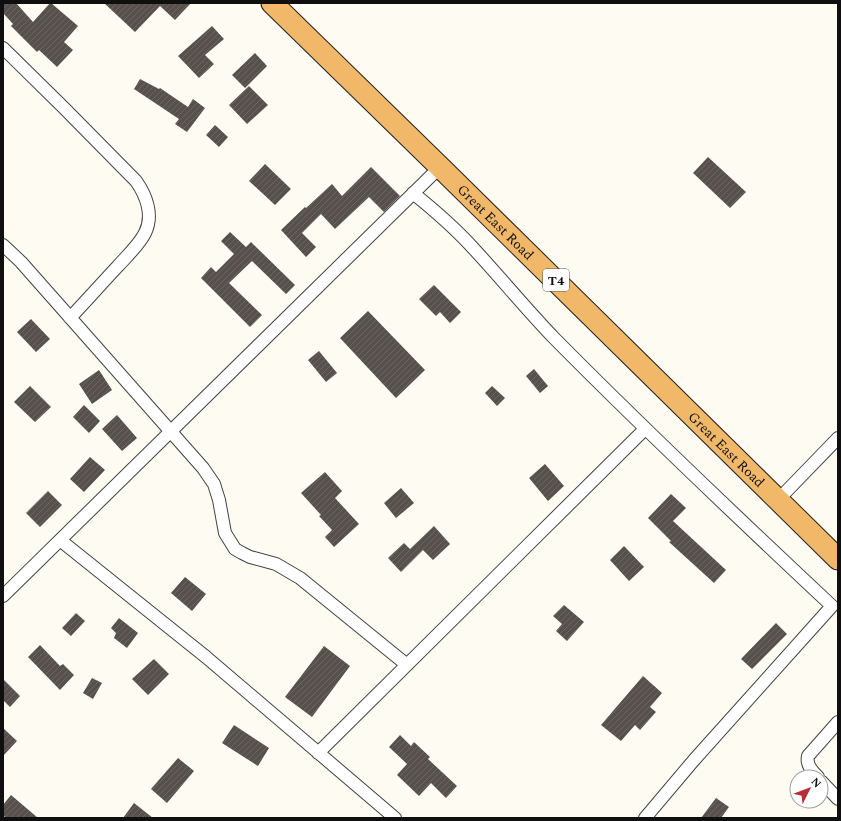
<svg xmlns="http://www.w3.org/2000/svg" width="841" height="821" viewBox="0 0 841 821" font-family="Spectral,serif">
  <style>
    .building { fill: url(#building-hatch) }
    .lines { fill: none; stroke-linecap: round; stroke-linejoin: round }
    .minor-casing { stroke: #424242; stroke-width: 14 }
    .trunk-casing { stroke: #202020; stroke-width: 23 }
    .minor { stroke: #fff; stroke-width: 12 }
    .trunk { stroke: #f0b868; stroke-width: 21 }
    .labels { text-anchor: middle; stroke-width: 4; stroke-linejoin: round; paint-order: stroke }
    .shield { fill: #fff; stroke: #575757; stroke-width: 1 }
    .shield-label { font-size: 13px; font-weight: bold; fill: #0f0f0f }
    .street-label { font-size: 14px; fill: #0f0f0f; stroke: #fff }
  </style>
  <defs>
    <pattern id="building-hatch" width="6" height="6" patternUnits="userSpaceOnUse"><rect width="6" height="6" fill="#57504c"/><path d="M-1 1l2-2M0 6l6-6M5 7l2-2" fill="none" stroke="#6a6561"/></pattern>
  </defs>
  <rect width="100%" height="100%" fill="#fefcf2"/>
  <!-- building -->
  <path class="building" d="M3,3h13l17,19 17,-19h1l27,23 -14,16 9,8 -16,17 -18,-17 -2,2 -26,-26 2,-2 -10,-11z
    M104,3h87l-16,17 -15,-14 -25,26z
    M212,26l12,13 -19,16 9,9 -15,14 -21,-22z
    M255,53l12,13 -22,22 -13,-13z
    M140,79l19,10 1,-1 28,19 5,-8 12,9 -18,24 -12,-8 4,-5 -45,-30z
    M249,86l19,19 -21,19 -18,-19z
    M215,125l13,12 -9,10 -13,-12z
    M708,157l38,35 -16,16 -37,-35z
    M265,164l26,25 -16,16 -26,-24z
    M371,167l29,29 -16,16 -15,-15 -34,32 -14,-15 -19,19 14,14 -10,10 -25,-27 24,-23 1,1 26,-24 10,12z
    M230,232l16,15 5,-5 44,43 -9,9 -34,-33 -23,22 33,32 -12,12 -49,-49 10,-11 5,5 18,-18 -13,-13z
    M434,285l27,27 -11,11 -10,-11 -4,4 -17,-17z
    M368,311l57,59 -29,28 -56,-60z
    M31,319l19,20 -14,13 -19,-20z
    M319,351l18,22 -11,9 -18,-22z
    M534,369l14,17 -8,7 -14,-17z
    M99,370l13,20 -20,14 -13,-20z
    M30,386l21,21 -16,15 -21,-20z
    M492,386l13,12 -8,8 -12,-13z
    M84,405l16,16 -11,12 -16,-16z
    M117,415l20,23 -15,13 -20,-22z
    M90,457l15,13 -21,22 -14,-13z
    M545,464l19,22 -16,15 -19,-23z
    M325,472l17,19 -7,7 24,26 -25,23 -9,-10 7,-7 -13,-14 2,-1 -20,-22z
    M401,488l13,15 -18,15 -12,-15z
    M48,491l14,14 -22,22 -14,-14z
    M671,494l15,14 -13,13 53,49 -12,13 -45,-41 2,-1 -23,-23z
    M434,526l16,18 -17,16 -10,-10 -22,22 -13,-14 16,-15 6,6z
    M624,546l20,21 -15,14 -19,-21z
    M185,577l21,17 -14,17 -21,-18z
    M564,605l20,17 -17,19 -11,-10 6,-7 -9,-8z
    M76,613l9,8 -14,15 -9,-8z
    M119,618l19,15 -11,15 -13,-10 2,-5 -5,-5z
    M776,623l11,11 -35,35 -11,-10z
    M40,645l20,21 3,-2 11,11 -14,15 -32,-33z
    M324,646l26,20 -38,51 -27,-20z
    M154,659l15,15 -21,21 -16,-16z
    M643,676l19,17 -12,14 6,5 -16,18 -5,-5 -14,16 -20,-16z
    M92,678l10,5 -9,16 -10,-6z
    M3,679l17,17 -10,11 -7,-7z
    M234,725l35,23 -11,18 -36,-23z
    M3,728l14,13 -14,15z
    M400,735l11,11 3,-4 16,15 -2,2 29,27 -11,12 -15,-15 -12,13 -22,-21 10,-11 -18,-17z
    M178,758l16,13 -27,32 -16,-14z
    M11,795l27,23h-32l-3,-3v-10z
    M716,798l13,9 -8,11h-20z
    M134,803l19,15h-30z"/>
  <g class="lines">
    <defs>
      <path id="minor" d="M3,48l61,60 72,73c10,14 18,34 9,52 -6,12 -18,23 -27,33 -16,17 -32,35 -48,52
        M413,193c21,17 42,35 60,55 27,29 53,61 81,90 90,91 184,180 278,268l-138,154 -49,58
        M3,245l18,17 182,206 11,16 5,16 6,33 10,16 7,4 8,4 26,7 24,14 107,87
        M778,500l60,-62
        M60,540l146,117 189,161
        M3,596l437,-429
        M318,753l327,-324
        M818,777c-6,-6 -12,-12 -10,-21l30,-34
        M821,781l17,18"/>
      <g id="trunk">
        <path id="s1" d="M272,3l168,164 398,392"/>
      </g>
    </defs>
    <!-- minor casing -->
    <use href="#minor" class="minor-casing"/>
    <!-- trunk casing -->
    <use href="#trunk" class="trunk-casing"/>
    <!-- minor -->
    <use href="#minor" class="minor"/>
    <!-- trunk -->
    <use href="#trunk" class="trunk"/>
  </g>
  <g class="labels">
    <!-- shield labels -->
    <rect class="shield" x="543" y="269" width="26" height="22" rx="3"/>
    <g class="shield-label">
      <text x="556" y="285">T4</text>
    </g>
    <!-- street labels -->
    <g class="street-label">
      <text dy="5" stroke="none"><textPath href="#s1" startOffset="313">Great East Road</textPath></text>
      <text dy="5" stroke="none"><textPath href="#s1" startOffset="637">Great East Road</textPath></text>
    </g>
  </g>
  <!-- border -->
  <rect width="841" height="821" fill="none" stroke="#0f0f0f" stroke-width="8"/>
  <!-- north arrow -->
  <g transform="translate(809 789) rotate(48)"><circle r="19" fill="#ffffff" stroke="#9f9f9f"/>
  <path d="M0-3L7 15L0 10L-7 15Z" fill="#b92d35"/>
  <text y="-6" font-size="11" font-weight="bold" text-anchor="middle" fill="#0f0f0f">N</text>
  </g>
</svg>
